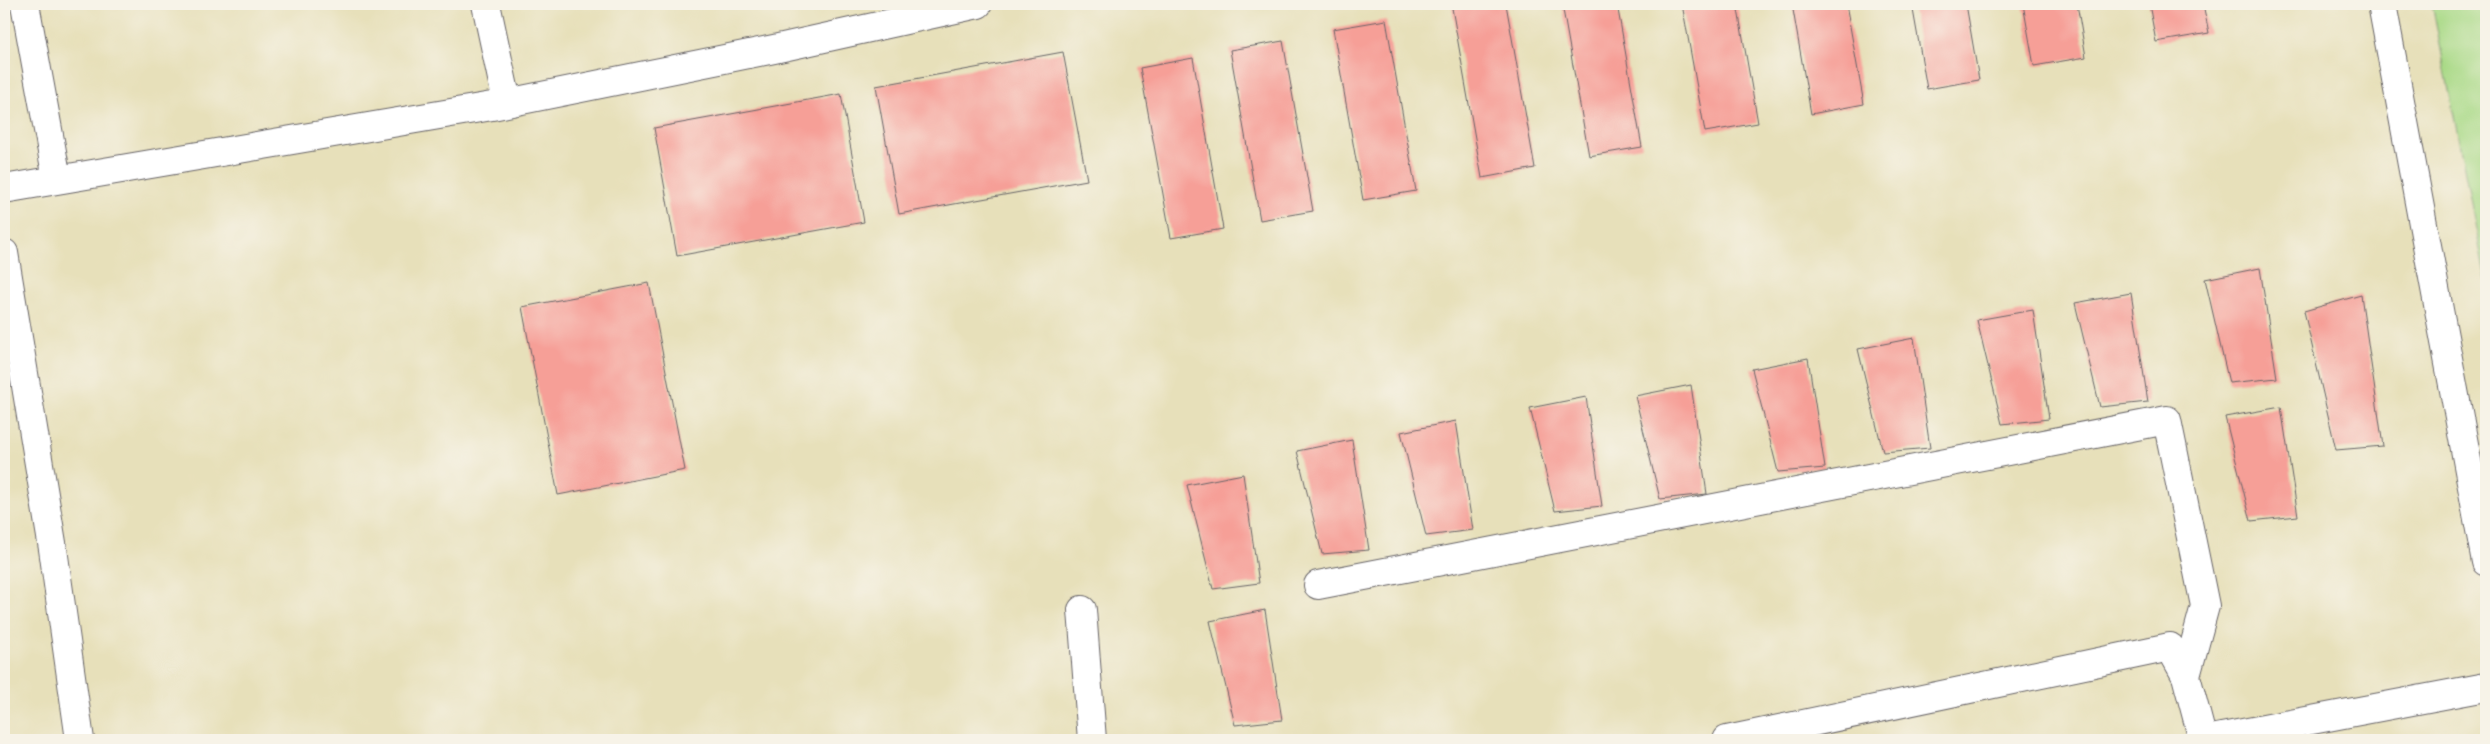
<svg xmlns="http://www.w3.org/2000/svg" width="2490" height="744" viewBox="0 0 2490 744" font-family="Itim,sans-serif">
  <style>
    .green { fill: #aada88; stroke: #667e62 }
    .building { fill: #f69f97 }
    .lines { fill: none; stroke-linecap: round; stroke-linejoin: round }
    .minor-casing { stroke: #676467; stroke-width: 30 }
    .secondary-casing { stroke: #676467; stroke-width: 30 }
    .minor { stroke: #fff; stroke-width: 28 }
    .secondary { stroke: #fff; stroke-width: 28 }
  </style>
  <rect width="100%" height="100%" fill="#f7f3e8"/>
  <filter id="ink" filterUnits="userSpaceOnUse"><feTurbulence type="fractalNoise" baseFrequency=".02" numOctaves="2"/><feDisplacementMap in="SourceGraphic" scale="10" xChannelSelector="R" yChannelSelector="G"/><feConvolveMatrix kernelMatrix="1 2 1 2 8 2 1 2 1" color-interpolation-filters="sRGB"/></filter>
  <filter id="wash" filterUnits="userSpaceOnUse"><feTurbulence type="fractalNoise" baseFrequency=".0096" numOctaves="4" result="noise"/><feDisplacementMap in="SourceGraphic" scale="20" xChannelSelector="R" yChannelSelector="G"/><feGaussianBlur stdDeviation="1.12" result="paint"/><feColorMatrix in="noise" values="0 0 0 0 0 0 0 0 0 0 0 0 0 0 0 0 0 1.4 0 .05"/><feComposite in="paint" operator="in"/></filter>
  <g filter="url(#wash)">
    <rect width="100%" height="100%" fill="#e7e0ba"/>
    <!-- green -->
    <path class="green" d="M2432,4h54v276z"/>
    <g id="blocks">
      <!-- building -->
      <path class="building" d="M1474,4h32l29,164 -53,10 -30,-170z
        M1562,4h55l25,143 -53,9z
        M1682,4h55l21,119 -53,9z
        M1792,4h54l18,100 -53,10z
        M1912,4h54l13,76 -52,9z
        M2023,4h54l9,53 -52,9z
        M2149,4h54l6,29 -53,9z
        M1386,20l30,171 -53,9 -30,-171z
        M1283,41l30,170 -53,9 -30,-170z
        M1063,52l24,128 -188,34 -23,-128z
        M1193,58l30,171 -52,9 -31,-170z
        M841,94l23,128 -187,34 -23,-128z
        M2260,268l17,110 -48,5 -24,-104z
        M649,283l36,187 -127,25 -36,-188z
        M2131,293l17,109 -48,5 -25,-104z
        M2361,295l22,151 -47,4 -32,-139z
        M2033,310l16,109 -47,5 -25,-104z
        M1914,338l16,110 -47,4 -25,-103z
        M1808,358l17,110 -47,4 -26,-103z
        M1691,385l16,109 -47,5 -25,-103z
        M1586,397l16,109 -47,5 -25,-103z
        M2281,407l17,109 -47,5 -26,-104z
        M1456,421l17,109 -47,6 -25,-104z
        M1352,440l17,110 -47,4 -25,-103z
        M1243,474l16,109 -46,6 -26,-104z
        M1265,610l17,110 -47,5 -25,-104z"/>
    </g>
  </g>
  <g filter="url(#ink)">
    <use href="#blocks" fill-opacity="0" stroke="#676467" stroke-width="1"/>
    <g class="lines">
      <defs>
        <path id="minor" d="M25,4l32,175
          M486,4l21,98
          M2382,4l104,558
          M4,189l488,-83 282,-57 204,-45
          M4,253l49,296 27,191
          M1318,585l849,-165 38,186 -19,70
          M1082,610l10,130
          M1727,740l443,-93 16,29 17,64"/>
        <path id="secondary" d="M2206,740l280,-53"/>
      </defs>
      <!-- minor casing -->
      <use href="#minor" class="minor-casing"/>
      <!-- secondary casing -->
      <use href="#secondary" class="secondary-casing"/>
      <!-- minor -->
      <use href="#minor" class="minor"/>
      <!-- secondary -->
      <use href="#secondary" class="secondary"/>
    </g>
  </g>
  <!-- margin -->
  <rect width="2490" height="744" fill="none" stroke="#f7f3e8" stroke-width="20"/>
</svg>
